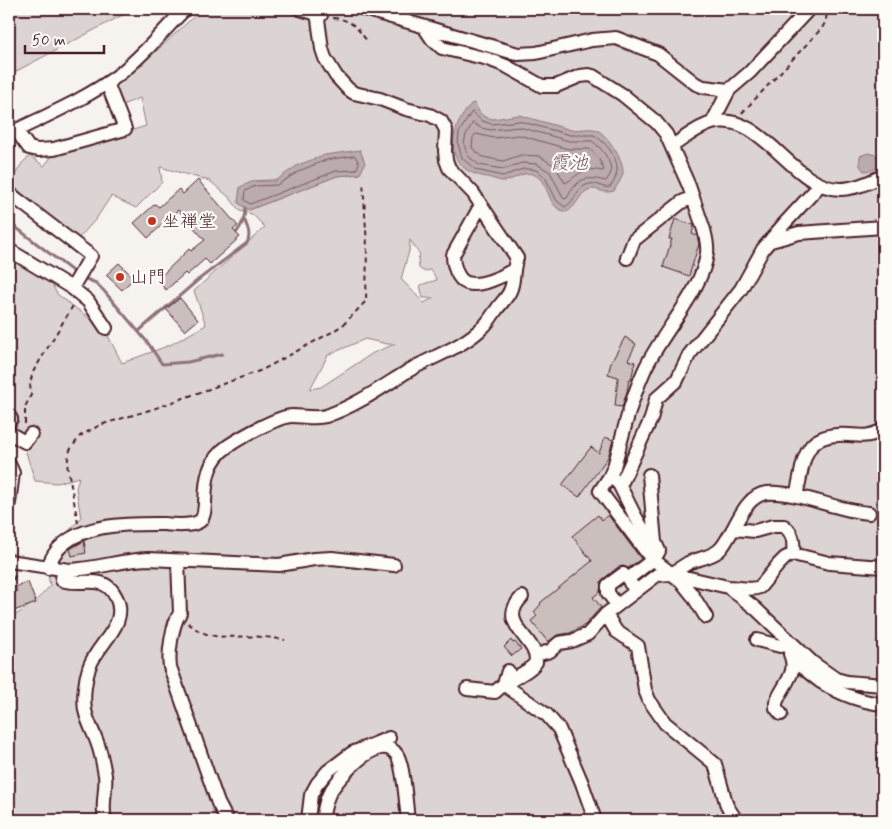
<svg xmlns="http://www.w3.org/2000/svg" width="892" height="829" viewBox="0 0 892 829" font-family="Mynerve,'Klee One',sans-serif">
  <style>
    .green { fill: #dcd4d2; stroke: #937a7e; fill-rule: evenodd }
    .water { fill: #bbabac; stroke: #8e7378 }
    .lines { fill: none; stroke-linecap: round; stroke-linejoin: round }
    .shore { stroke: #77575f; stroke-width: 1 }
    .stream { stroke: #8e7378; stroke-width: 3 }
    .building { fill: #cbbfbe; stroke: #4a1f2b }
    .minor-casing { stroke: #4a1f2b; stroke-width: 16 }
    .path { stroke: #4a1f2b; stroke-width: 2; stroke-dasharray: 5 4; stroke-linecap: butt }
    .minor { stroke: #fdfcf7; stroke-width: 12 }
    .poi-dot { fill: #c8321e; stroke: #fdfcf7; stroke-width: 2 }
    .labels { text-anchor: middle; stroke-width: 4.5; stroke-linejoin: round; paint-order: stroke }
    .poi-label { font-size: 18px; fill: #4a1f2b; stroke: #fdfcf7; text-anchor: start }
    .water-label { font-size: 19px; font-style: italic; fill: #725058; stroke: #fdfcf7 }
  </style>
  <rect width="100%" height="100%" fill="#f6f3ef"/>
  <filter id="ink" filterUnits="userSpaceOnUse"><feTurbulence type="fractalNoise" baseFrequency=".02" numOctaves="2"/><feDisplacementMap in="SourceGraphic" scale="10" xChannelSelector="R" yChannelSelector="G"/><feConvolveMatrix kernelMatrix="1 2 1 2 8 2 1 2 1" color-interpolation-filters="sRGB"/></filter>
  <g filter="url(#ink)">
    <!-- green -->
    <path class="green" d="M9,9h125l-125,66z
      M202,9h681v811h-874v-202c13,-5 32,-21 41,-32l-4,-23 4,-12 31,-33 -5,-30 3,-11 -21,6 -23,-2 -16,-51 -7,-11 -3,4v-164l42,23 6,12 48,36 17,33 48,-18 36,-20 -12,-34 71,-64 -13,-13 -12,-3 -11,-14 -19,-16 -50,-14 2,15 -26,26 -25,-12 -15,23 -19,21 -67,-57 12,-20 8,-7 14,10 9,-11 93,-29 -6,-28 -18,7 -8,-19 21,-15zM360,174l-23,2 -88,34 5,-29zM410,240l10,15 -2,3 1,10 4,3 8,-1 6,10 -17,5 3,13h10l-9,5 -23,-24 8,-28zM365,339l22,5h8l-22,9 -52,34 -11,2 18,-34z"/>
    <!-- water -->
    <path class="water" d="M474,103l6,10 5,4 8,2 26,-4 52,15c8,0 16,-2 23,-1 13,3 30,32 29,44 -1,6 -6,12 -9,18 -12,4 -18,-5 -26,-1 -10,5 -11,17 -22,22 -20,-4 -15,-28 -31,-37 -11,-5 -19,4 -29,6 -6,1 -13,-3 -19,-4 -44,-7 -40,-45 -16,-73z
      M360,150l5,13 -5,11 -23,2 -88,34 -11,-7 2,-16 14,-6h21l23,-16 27,-10z
      M868,153l8,2 5,8c-4,6 -9,8 -17,8 -5,-5 -5,-8 -4,-15z"/>
    <g class="lines">
      <!-- shore -->
      <path class="shore" d="M472,112l10,9 10,3 27,-3 51,14h24c18,12 32,33 16,52 -7,2 -13,-5 -21,-3 -13,3 -13,17 -24,23l-8,-6 -12,-24 -7,-6 -6,-2h-9l-20,7 -27,-6 -14,-12 -4,-14 1,-11z
        M473,123l8,5 10,2 28,-3 50,14h23c9,6 20,20 19,32l-5,8c-22,-5 -28,-3 -39,17l-3,1 -14,-27 -13,-8 -15,-1 -19,6 -24,-4 -11,-9 -4,-12 2,-9z
        M476,134l18,4 25,-3 49,14h22l9,10 5,11 -2,1c-21,-5 -23,5 -37,12l-10,-17 -16,-10 -18,-1 -18,6 -20,-4 -11,-9 1,-10z
        M355,156l4,7 -3,7 -20,1 -86,33 -6,-4 1,-9 10,-5 22,-1 24,-15 25,-10z"/>
      <!-- stream -->
      <path class="stream" d="M9,222l67,52
        M236,233c7,-8 9,-15 9,-25
        M81,277l15,6 8,8 44,52 14,21 26,-2 34,-8
        M139,331l59,-51 49,-37c4,-8 1,-14 -2,-22"/>
    </g>
    <!-- building -->
    <path class="building" d="M198,180l40,46 -5,4 7,7 -30,27 -5,-5 -18,16 -2,-2 -19,17 -9,-10 32,-31 2,2 14,-11 -27,-30 -30,28 -14,-15 21,-19 4,3 20,-18 4,5z
      M675,219l19,6 -2,9 5,2 2,8 -10,32 -26,-9 9,-28h-3z
      M119,263l15,15 -12,12 -16,-15z
      M180,298l18,22 -13,11 -19,-22z
      M625,337l11,7 -8,16 7,2 -4,18h-2l-2,11 -5,16 -7,-1 3,-29 -10,-3 4,-15h1z
      M605,437l8,3 -5,17 -29,40 -17,-12 29,-38 8,6z
      M598,515l4,5 6,-5 33,44 -13,9 -5,-2 -5,1 -17,14 -1,11 -7,5 8,10 -16,18 -15,8 -13,2 -9,7 -17,-21 6,-5 -3,-4 7,-8 -1,-1 52,-42 -20,-25z
      M84,541l2,12 -14,3 -2,-7z
      M28,582l8,21 -22,8 -5,-17 8,-3 -2,-4z
      M511,640l2,3 2,-1 6,7 -9,7 -8,-9z"/>
    <g class="lines">
      <defs>
        <path id="minor" d="M300,9l21,6 -1,-1
          M364,9l154,45 18,-1 56,-13 24,-2 42,16 38,30 8,3 25,3
          M424,27l8,12 10,9 46,11 18,7 36,20h14l24,-10 9,-1 4,1 30,19 33,27 10,12 23,52 15,44c2,8 4,15 3,23 -4,38 -47,81 -63,118 -14,31 -21,63 -30,96l-4,9 -10,15 50,66 31,24 12,15 13,21
          M712,123l17,-33 21,-18 59,-63
          M16,130l13,18 9,2 16,-1 71,-20 -18,-46
          M9,134c36,-18 75,-34 108,-58 25,-19 46,-45 68,-67
          M672,146c13,-8 25,-19 40,-23 51,-13 79,65 128,66 15,0 29,-7 43,-13
          M9,193l82,63 -19,32
          M481,205l-28,50c0,9 4,25 14,28 13,4 35,-6 46,-13
          M771,241l28,-8 84,-6
          M9,250l63,38 16,13 18,27
          M627,258l7,-18 48,-38 11,-5
          M9,416l2,3 -2,3
          M9,433l16,9 6,-8
          M9,464l4,9 -4,30
          M610,476l9,8 4,-4 28,-61 5,-20 21,-19 12,-25 52,-66 22,-40 21,-25 36,-39
          M619,484l15,30 20,34
          M796,496c9,-36 5,-64 53,-61 15,1 20,2 34,-5
          M734,529l21,2 18,-5h11c10,8 10,17 9,28
          M9,561l60,9c27,-1 52,-10 79,-11l131,6 35,-6 18,-1 62,7
          M178,561l2,52c-8,12 -12,40 -10,54l48,136 9,17
          M48,568c13,-46 77,-44 115,-44 10,1 28,3 37,-3 12,-10 -6,-52 28,-75 12,-8 50,-30 64,-30 12,0 23,3 34,0 30,-10 56,-29 82,-45 25,-15 54,-23 75,-44 6,-5 9,-12 14,-18 4,-6 10,-11 13,-18 5,-10 2,-22 7,-33l-44,-65 -24,-25 -3,-8 -1,-9 1,-21 -5,-9 -11,-6 -24,-6 -26,-10 -26,-6 -6,-4 -12,-13 -11,-18 -3,-9 -4,-30 -2,-6
          M63,569l-1,11c19,7 42,-8 54,17 14,28 -20,47 -27,71 -4,12 -6,29 -4,42 2,11 8,21 12,32 4,10 6,22 8,33 2,15 -4,28 0,45
          M672,574c5,-4 11,-8 16,-11 11,-5 27,-6 34,-16 14,-18 22,-52 45,-54 33,-2 69,18 102,20
          M728,587c10,0 23,4 32,0l18,-22 7,-7 8,-4 36,9 54,4
          M636,590l-6,-7 -1,-5 26,-20 4,-7 -4,-9 -6,-67
          M522,597c-27,27 16,41 14,65 -7,11 -20,12 -27,22v4l38,27 12,14 23,54 13,37
          M617,605l-9,-12v-8l15,-11
          M606,614l10,17 22,15 7,44 4,10 16,23 50,41 12,42 9,14
          M757,640l23,6 5,-1 3,-6
          M536,655l14,-4 9,-8 13,-2 16,-7 18,-20 51,-39 15,-1 56,13 27,21 58,55 23,16 11,3 36,3
          M793,660c10,7 18,15 28,22 19,12 40,20 62,22
          M467,689l28,3 9,-8 4,-13
          M781,714l-5,-6v-5c6,-18 23,-29 14,-49
          M308,820l3,-25 6,-11 11,-13 24,-18 37,-15
          M322,820c2,-9 3,-18 7,-26 8,-15 51,-65 68,-39 7,11 9,50 11,65"/>
      </defs>
      <!-- minor casing -->
      <use href="#minor" class="minor-casing"/>
      <!-- path -->
      <path class="path" d="M333,18c17,1 24,9 34,23
        M742,113l80,-85c4,-6 6,-12 3,-19
        M25,424v-17l6,-12 -1,-12 3,-11 41,-68
        M78,523l-11,-59 3,-14 10,-14 20,-11 53,-16 109,-39 70,-38 12,-8 22,-23 1,-55 -4,-65
        M9,588l4,-7 3,-9
        M188,623c24,21 45,11 74,14 8,0 16,2 23,3"/>
      <!-- minor -->
      <use href="#minor" class="minor"/>
    </g>
  </g>
  <!-- markers -->
  <g class="poi-dot">
    <circle cx="152" cy="221" r="5"/>
    <circle cx="120" cy="277" r="5"/>
  </g>
  <g class="labels">
    <!-- poi labels -->
    <g class="poi-label">
      <text x="162" y="227">坐禅堂</text>
      <text x="130" y="283">山門</text>
    </g>
    <!-- water labels -->
    <g class="water-label">
      <text x="569" y="169">霞池</text>
    </g>
  </g>
  <!-- margin -->
  <rect width="892" height="829" fill="none" stroke="#fdfcf7" stroke-width="30"/>
  <rect x="15" y="15" width="862" height="799" fill="none" stroke="#4a1f2b" stroke-width="2" filter="url(#ink)"/>
  <!-- scale -->
  <path d="M25 45v8h79v-8" fill="none" stroke="#4a1f2b" stroke-width="2.5"/>
  <text x="32" y="45" font-size="15" fill="#4a1f2b" stroke="#fdfcf7" stroke-width="4" paint-order="stroke">50 m</text>
</svg>
